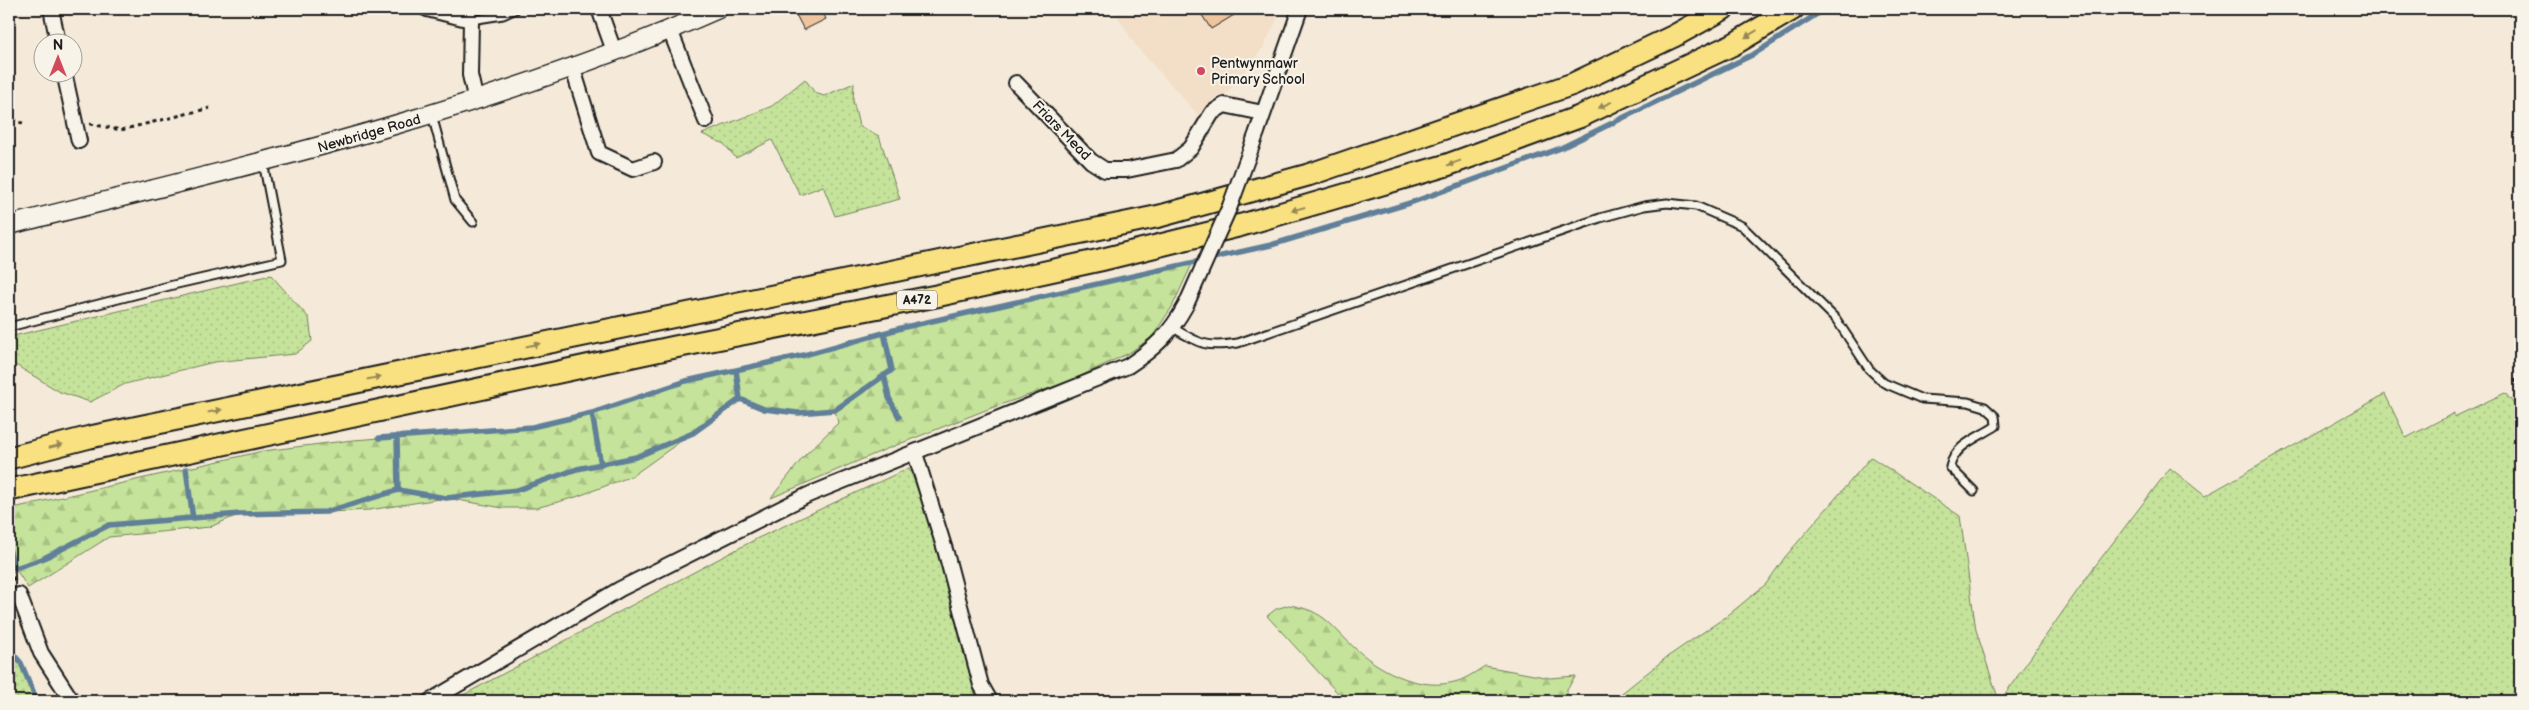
<svg xmlns="http://www.w3.org/2000/svg" width="2529" height="710" viewBox="0 0 2529 710" font-family="'Balsamiq Sans',sans-serif">
  <style>
    .built { fill: #f3dfc7 }
    .grass { fill: url(#grass-dots); stroke: #70805b }
    .forest { fill: url(#forest-firs); stroke: #70805b }
    .lines { fill: none; stroke-linecap: round; stroke-linejoin: round }
    .stream { stroke: #607f98; stroke-width: 5.5 }
    .building { fill: #eec59e; stroke: #1c1c1c }
    .service-casing { stroke: #1c1c1c; stroke-width: 11 }
    .minor-casing { stroke: #1c1c1c; stroke-width: 18 }
    .tertiary-casing { stroke: #1c1c1c; stroke-width: 21 }
    .primary-casing { stroke: #1c1c1c; stroke-width: 25 }
    .path { stroke: #1c1c1c; stroke-width: 3; stroke-dasharray: 4 4; stroke-linecap: butt }
    .service { stroke: #f7f3e8; stroke-width: 7 }
    .minor { stroke: #f7f3e8; stroke-width: 14 }
    .tertiary { stroke: #f7f3e8; stroke-width: 18 }
    .primary { stroke: #f9e181; stroke-width: 21 }
    .minor-bridge-casing { stroke: #1c1c1c; stroke-width: 18; stroke-linecap: butt }
    .minor-bridge { stroke: #f7f3e8; stroke-width: 14 }
    .oneway { fill: #968854 }
    .poi-dot { fill: #d1495b; stroke: #f7f3e8; stroke-width: 2 }
    .labels { text-anchor: middle; stroke-width: 4; stroke-linejoin: round; paint-order: stroke }
    .shield { fill: #f7f3e8; stroke: #5e5c59; stroke-width: 1 }
    .shield-label { font-size: 12px; font-weight: bold; fill: #1c1c1c }
    .poi-label { font-size: 14px; fill: #1c1c1c; stroke: #f7f3e8; text-anchor: start }
    .street-label { font-size: 14px; fill: #1c1c1c; stroke: #f7f3e8 }
  </style>
  <defs>
    <pattern id="grass-dots" width="8" height="8" patternUnits="userSpaceOnUse" patternTransform="scale(1.25)"><rect width="8" height="8" fill="#c5e39a"/><path d="M2 2h.1M6 6h.1" fill="none" stroke="#a9c284" stroke-width="1.8" stroke-linecap="round"/></pattern>
    <pattern id="forest-firs" width="22" height="20" patternUnits="userSpaceOnUse" patternTransform="scale(1.25)"><rect width="22" height="20" fill="#c5e39a"/><path d="M5 1l3.5 6h-7zM16 11l3.5 6h-7z" fill="#a9c284"/></pattern>
  </defs>
  <rect width="100%" height="100%" fill="#f5ead9"/>
  <filter id="ink" filterUnits="userSpaceOnUse"><feTurbulence type="fractalNoise" baseFrequency=".02" numOctaves="2"/><feDisplacementMap in="SourceGraphic" scale="10" xChannelSelector="R" yChannelSelector="G"/><feConvolveMatrix kernelMatrix="1 2 1 2 8 2 1 2 1" color-interpolation-filters="sRGB"/></filter>
  <g filter="url(#ink)">
    <!-- built -->
    <path class="built" d="M1113,9h169l-19,39 -39,49 -6,-2 -19,21 -64,-71z"/>
    <!-- grass -->
    <path class="grass" d="M805,79l10,14 9,3 30,-13 -1,17 6,26 20,10 21,63 -65,17 -12,-30 -23,9 -28,-55 -36,18 -12,-14 -22,-10 70,-28z
      M271,275l38,43 3,23 -17,13 -81,8 -89,22 -35,18 -30,-10 -51,-31v-24z
      M2505,393l15,18v290h-520l92,-131 78,-102 35,28 180,-102 21,44 48,-25v4z
      M1871,457l89,59 16,114 23,71h-387l55,-44 60,-41 39,-32 19,-27z
      M909,468l16,39 52,194h-525l306,-163z
      M9,649l12,14 16,38h-28z"/>
    <!-- forest -->
    <path class="forest" d="M1192,264l-20,43 -20,30 -23,16 -59,28 -79,27 -107,42 -113,48 34,-43 33,-32 -3,-13 -37,3 -34,-4 -24,-10 -108,77 -56,21 -40,11h-33l-57,-10 -77,12 -78,4h-51l-30,13 -101,10 -81,51 -13,-20 -6,2v-61l254,-58 90,-11 179,-13 60,-14 94,-32 118,-26 101,-28z
      M1289,605c38,6 42,22 68,45 27,23 65,42 101,31 9,-3 19,-10 27,-15l65,12 26,-2 -9,13v12h-222l-78,-85 9,-7z"/>
    <g class="lines">
      <!-- stream -->
      <path class="stream" d="M736,370l4,29
        M884,375l5,23 10,19
        M592,413l9,52
        M397,436l1,54
        M379,438l153,-11 60,-14 94,-32 118,-26 101,-28 366,-82 139,-42 151,-55 193,-94 71,-45
        M186,469l7,50
        M9,549l6,19 27,-9 67,-34 131,-11 86,-2 72,-22 48,8 71,-8 60,-21 59,-12 57,-24 47,-34 24,10 34,4 37,-3 57,-40 -8,-37
        M9,649l12,14 16,38"/>
    </g>
    <!-- building -->
    <path class="building" d="M793,9h28l5,10 -22,11z
      M1198,9h46l-33,20z"/>
    <g class="lines">
      <defs>
        <path id="service" d="M471,20l32,-5 13,-6
          M432,115l23,85 18,22
          M9,327l164,-42 109,-25 -19,-98
          M1173,328c27,16 33,20 65,15l362,-125 44,-12 23,-3 29,3 46,20 94,93 33,50 15,14 38,16 46,3 17,5 10,9 1,10c-18,12 -41,18 -46,41l24,24"/>
        <path id="minor" d="M51,9l7,33
          M427,9l44,11
          M468,9l3,11 -1,55 6,26
          M599,9l15,42
          M670,30l36,91
          M573,69l26,84 34,16 21,-7
          M64,72l15,69
          M1016,83l75,78 14,9h22l49,-10 15,-12 21,-35 12,-8 39,8
          M1257,132l43,-123
          M915,453l31,100 35,132 9,16
          M19,595l22,58 31,48
          M430,701l190,-112 188,-94 320,-129c27,-18 42,-32 58,-61"/>
        <path id="tertiary" d="M9,225c242,-60 481,-115 709,-216"/>
        <path id="primary" d="M9,458l81,-21 1070,-221 148,-41 265,-91 101,-48 49,-27
          M9,490l666,-143 261,-51 164,-36 142,-35 205,-60 132,-48 155,-73 59,-35"/>
      </defs>
      <!-- service casing -->
      <use href="#service" class="service-casing"/>
      <!-- minor casing -->
      <use href="#minor" class="minor-casing"/>
      <!-- tertiary casing -->
      <use href="#tertiary" class="tertiary-casing"/>
      <!-- primary casing -->
      <use href="#primary" class="primary-casing"/>
      <!-- path -->
      <path class="path" d="M9,10l2,-1
        M9,111l8,11 6,1
        M90,124l31,6 89,-22
        M2515,379l5,19
        M9,573l3,-1 3,11"/>
      <!-- service -->
      <use href="#service" class="service"/>
      <!-- minor -->
      <use href="#minor" class="minor"/>
      <!-- tertiary -->
      <use href="#tertiary" class="tertiary"/>
      <!-- primary -->
      <use href="#primary" class="primary"/>
      <defs>
        <path id="minor-bridge" d="M1186,305l44,-99 27,-74"/>
      </defs>
      <!-- minor-bridge casing -->
      <use href="#minor-bridge" class="minor-bridge-casing"/>
      <!-- minor-bridge -->
      <use href="#minor-bridge" class="minor-bridge"/>
    </g>
    <!-- one-way arrows -->
    <defs><path id="oneway-solid" d="M-6-.8H1V-3.2L6.5 0L1 3.2V.8H-6Z" transform="scale(1.25)"/></defs>
    <g class="oneway">
      <use href="#oneway-solid" transform="translate(1751 34) rotate(149)"/>
      <use href="#oneway-solid" transform="translate(1605 105) rotate(155)"/>
      <use href="#oneway-solid" transform="translate(1454 163) rotate(160)"/>
      <use href="#oneway-solid" transform="translate(1298 209) rotate(164)"/>
      <use href="#oneway-solid" transform="translate(533 345) rotate(-12)"/>
      <use href="#oneway-solid" transform="translate(374 378) rotate(-12)"/>
      <use href="#oneway-solid" transform="translate(215 411) rotate(-12)"/>
      <use href="#oneway-solid" transform="translate(56 446) rotate(-14)"/>
    </g>
  </g>
  <!-- markers -->
  <circle class="poi-dot" cx="1201" cy="71" r="5"/>
  <g class="labels">
    <!-- shield labels -->
    <rect class="shield" x="897" y="290.5" width="40" height="19" rx="4"/>
    <g class="shield-label">
      <text x="917" y="304">A472</text>
    </g>
    <!-- poi labels -->
    <g class="poi-label">
      <text x="1211" y="68">Pentwynmawr<tspan x="1211" dy="16">Primary School</tspan></text>
    </g>
    <!-- street labels -->
    <g class="street-label">
      <text transform="translate(1062 130) rotate(46)" y="5">Friars Mead</text>
      <text transform="translate(369 133) rotate(-16)" y="5">Newbridge Road</text>
    </g>
  </g>
  <!-- margin -->
  <rect width="2529" height="710" fill="none" stroke="#f7f3e8" stroke-width="30"/>
  <rect x="15" y="15" width="2499" height="680" fill="none" stroke="#1c1c1c" stroke-width="2" filter="url(#ink)"/>
  <!-- north arrow -->
  <g transform="translate(58 58)"><circle r="24" fill="#f7f3e8" stroke="#9f9d96"/>
  <path d="M0-4L9 19L0 12L-9 19Z" fill="#d1495b"/>
  <text y="-8" font-size="14" font-weight="bold" text-anchor="middle" fill="#1c1c1c">N</text>
  </g>
</svg>
